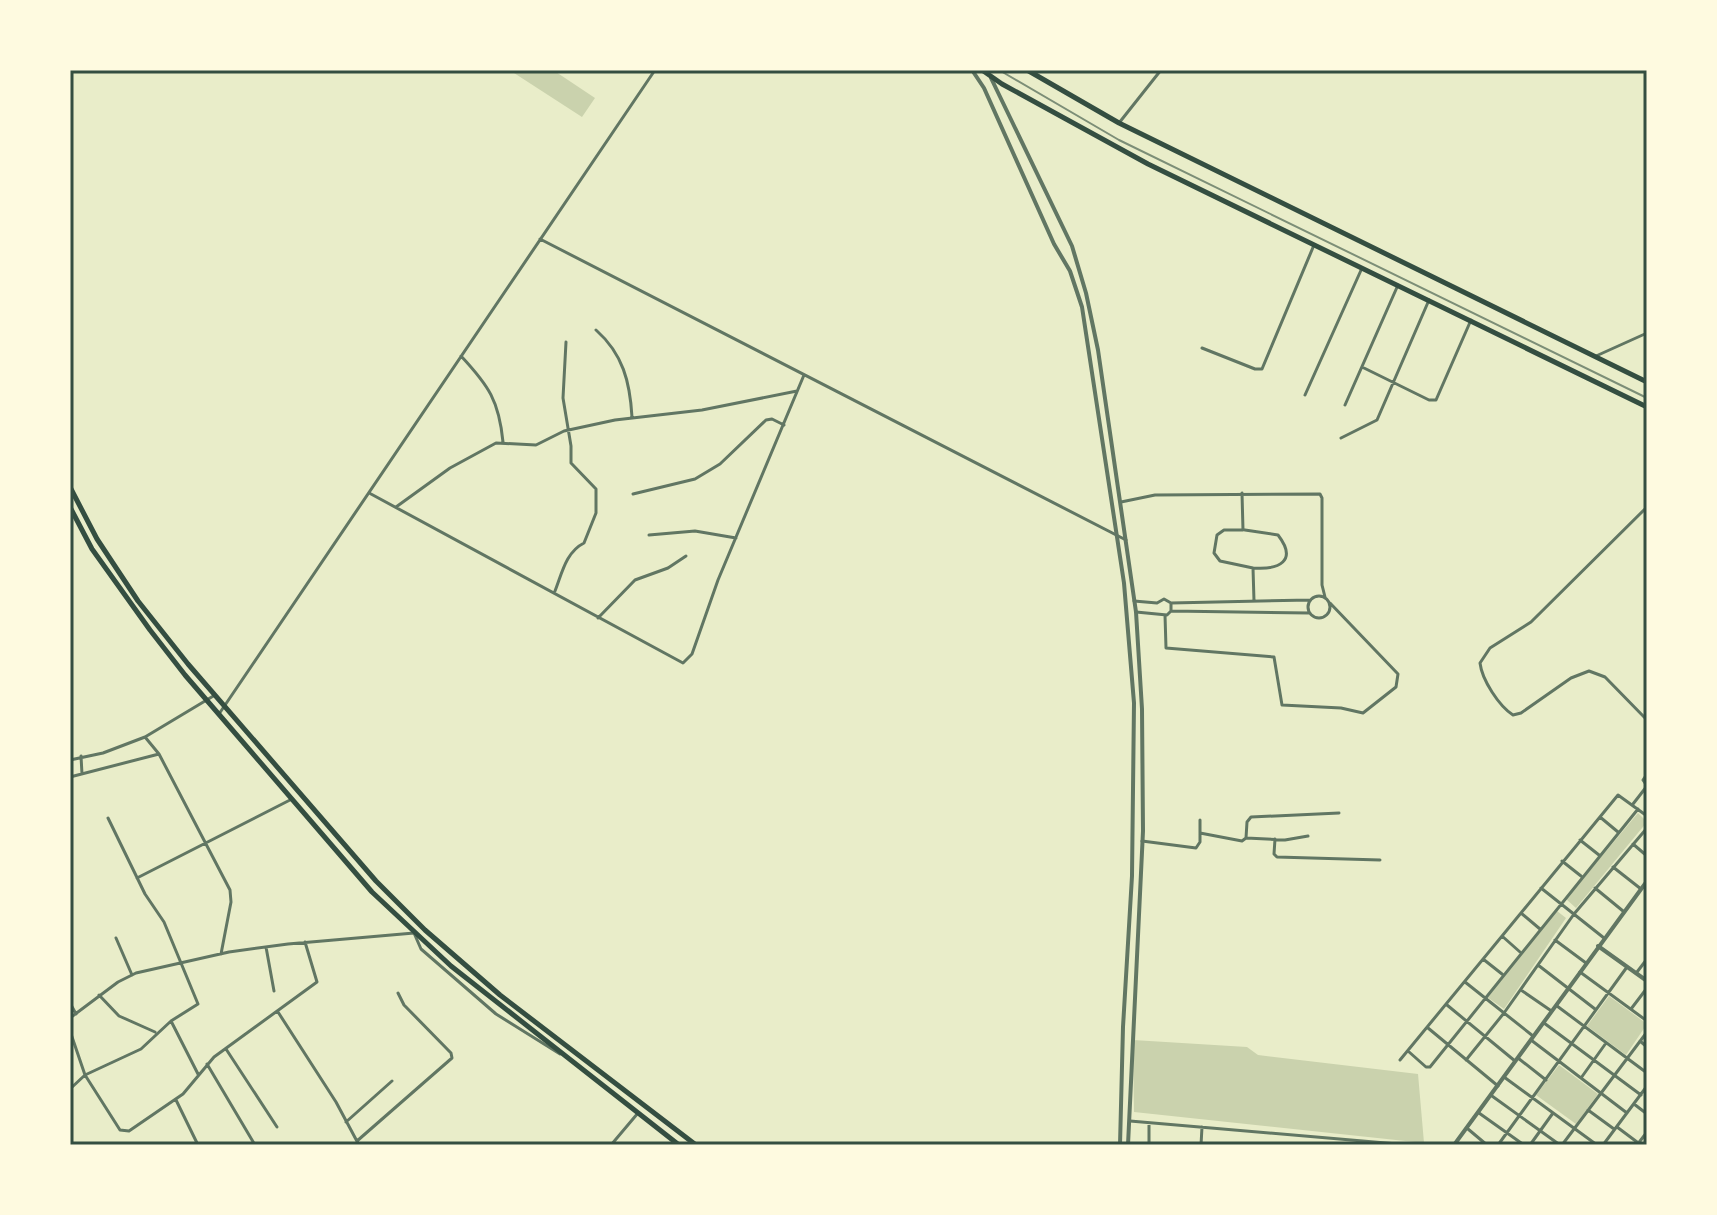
<svg xmlns="http://www.w3.org/2000/svg" width="1717" height="1215" viewBox="0 0 1717 1215" font-family="'Open Sans',sans-serif">
  <style>
    .green { fill: #cad2ad }
    .lines { fill: none; stroke-linecap: round; stroke-linejoin: round }
    .minor { stroke: #617663; stroke-width: 3 }
    .tertiary { stroke: #617663; stroke-width: 4 }
    .trunk { stroke: #344e41; stroke-width: 5 }
    .rail { stroke: #7c8e77; stroke-width: 2 }
    .neatline { fill: none; stroke: #344e41; stroke-width: 3 }
  </style>
  <rect width="100%" height="100%" fill="#e9edc9"/>
  <!-- green -->
  <path class="green" d="M516,70h37l42,28 -13,19 -68,-44z
    M1638,813l9,9 -71,86 -10,-9z
    M1557,911l9,7 -62,91 -17,-12z
    M1609,996l38,28 -21,31 -39,-29z
    M1133,1040l114,7 11,8 160,19 6,69 -290,-31z
    M1559,1065l39,29 -22,30 -40,-29z"/>
  <g class="lines">
    <!-- minor -->
    <path class="minor" d="M1280,70h7
      M1119,123l42,-53
      M540,239l586,301
      M596,330c27,24 34,52 36,87
      M1202,348l53,21h7l52,-124
      M461,356c28,30 38,45 42,86
      M1596,356l51,-23
      M1362,367l67,33h7l35,-80
      M1305,395l57,-127
      M1345,405l53,-120
      M1341,438l36,-18 52,-120
      M1242,493l1,37h-19l-7,5 -3,18 6,8 33,7 1,33
      M371,494l312,169 9,-9 26,-74 86,-205
      M633,494l62,-15 25,-15 46,-44 6,-1 12,6
      M1121,502l34,-7 165,-1 2,4v87l3,12
      M396,507l54,-39 46,-25 40,2 28,-14 51,-11 87,-10 95,-19
      M1647,507l-116,115 -41,26 -10,15c2,17 19,43 33,52l8,-2 50,-35 18,-7 16,6 42,43
      M1245,530l33,5c20,26 1,35 -25,33
      M649,535l46,-4 41,7
      M555,591c7,-18 11,-39 29,-48l12,-30v-24l-25,-26v-17l-8,-48 3,-56
      M1308 607a11 11 0 1 1 22 0a11 11 0 1 1-22 0Z
      M1134,601l23,2 7,-4 7,4 139,-3
      M1171,611l138,2
      M1136,612l31,3 4,-4v-8
      M1165,615l1,33 108,9 8,48 59,3 22,5 33,-26 2,-13 -68,-71
      M598,618l37,-38 33,-12 18,-12
      M215,695l-70,42 14,17 71,136 1,12 -10,52
      M219,714l436,-644
      M81,756l1,18
      M70,760l33,-7 42,-16
      M1647,774l-4,6 4,6
      M70,777l89,-23
      M1633,804l14,-18
      M1600,817l18,15
      M1200,833l42,8 4,-3 1,-16 4,-5 88,-4
      M1246,838l39,2 23,-4
      M1275,839l-1,15 3,3 103,3
      M1580,840l19,15
      M1142,841l54,7 4,-6v-22
      M1633,844l14,12
      M1562,861l19,15
      M1613,867l28,22
      M137,878l153,-78
      M1541,888l63,50
      M1595,888l28,23
      M1521,913l19,16
      M414,933l7,16 75,65 64,40
      M1502,936l18,16
      M116,938l16,37
      M1555,940l31,23
      M266,947l8,44
      M1483,959l19,15
      M1538,965l57,44
      M1580,972l67,49
      M1637,972l10,-13
      M1465,982l68,54
      M1521,990l29,20
      M99,995l20,21 36,16
      M70,1003l6,11
      M1447,1005l68,56
      M1557,1006l90,67
      M1631,1009l16,-21
      M278,1012l58,90 23,43
      M70,1018l48,-36 18,-9 93,-21 59,-8 126,-11
      M171,1021l27,53
      M1544,1023l97,72
      M1428,1028l70,58
      M70,1031l15,44 35,55 9,1 54,-37 31,-37 103,-75 -12,-40
      M1531,1040l96,73
      M1640,1041l7,6
      M226,1049l51,78
      M1408,1051l18,16h4l208,-258
      M1518,1058l28,22
      M1400,1060l218,-265 29,21
      M1466,1060l38,-47 70,-99 73,-86
      M207,1064l48,81
      M1504,1077l93,68
      M1581,1078l25,-35
      M70,1089l15,-14 56,-26 30,-28 27,-17 -34,-82 -19,-28 -37,-76
      M1492,1096l68,49
      M176,1100l22,45
      M1634,1104l13,10
      M1588,1110l26,19
      M1479,1113l45,32
      M1130,1121l279,24
      M346,1122l46,-41
      M1617,1127l24,18
      M1468,1129l19,16
      M357,1141l95,-83 -1,-5 -47,-48 -6,-12
      M611,1145l27,-32
      M1149,1145v-22
      M1201,1145l1,-18
      M1498,1145l129,-178
      M1530,1145l23,-32
      M1562,1145l85,-113
      M1603,1145l44,-59
      M1637,1145l10,-13"/>
    <!-- tertiary -->
    <path class="tertiary" d="M972,70l12,18 70,156 16,27 12,36 42,276 10,120 -2,173 -9,151 -3,118
      M991,78l81,168 14,47 12,57 38,262 6,97 1,122 -15,314
      M1598,946l49,35
      M1454,1145l193,-264"/>
    <!-- trunk -->
    <path class="trunk" d="M982,70l20,14 146,80 499,243
      M1027,70l92,53 528,259
      M70,487l27,52 41,62 50,63 188,217 49,49 75,65 196,150
      M70,507l22,42 58,81 35,45 187,217 79,74 228,179"/>
    <!-- rail -->
    <path class="rail" d="M999,70l120,70 528,258"/>
  </g>
  <!-- border -->
  <rect width="1717" height="1215" fill="none" stroke="#fefae0" stroke-width="144"/>
  <rect x="72" y="72" width="1573" height="1071" class="neatline"/>
</svg>
